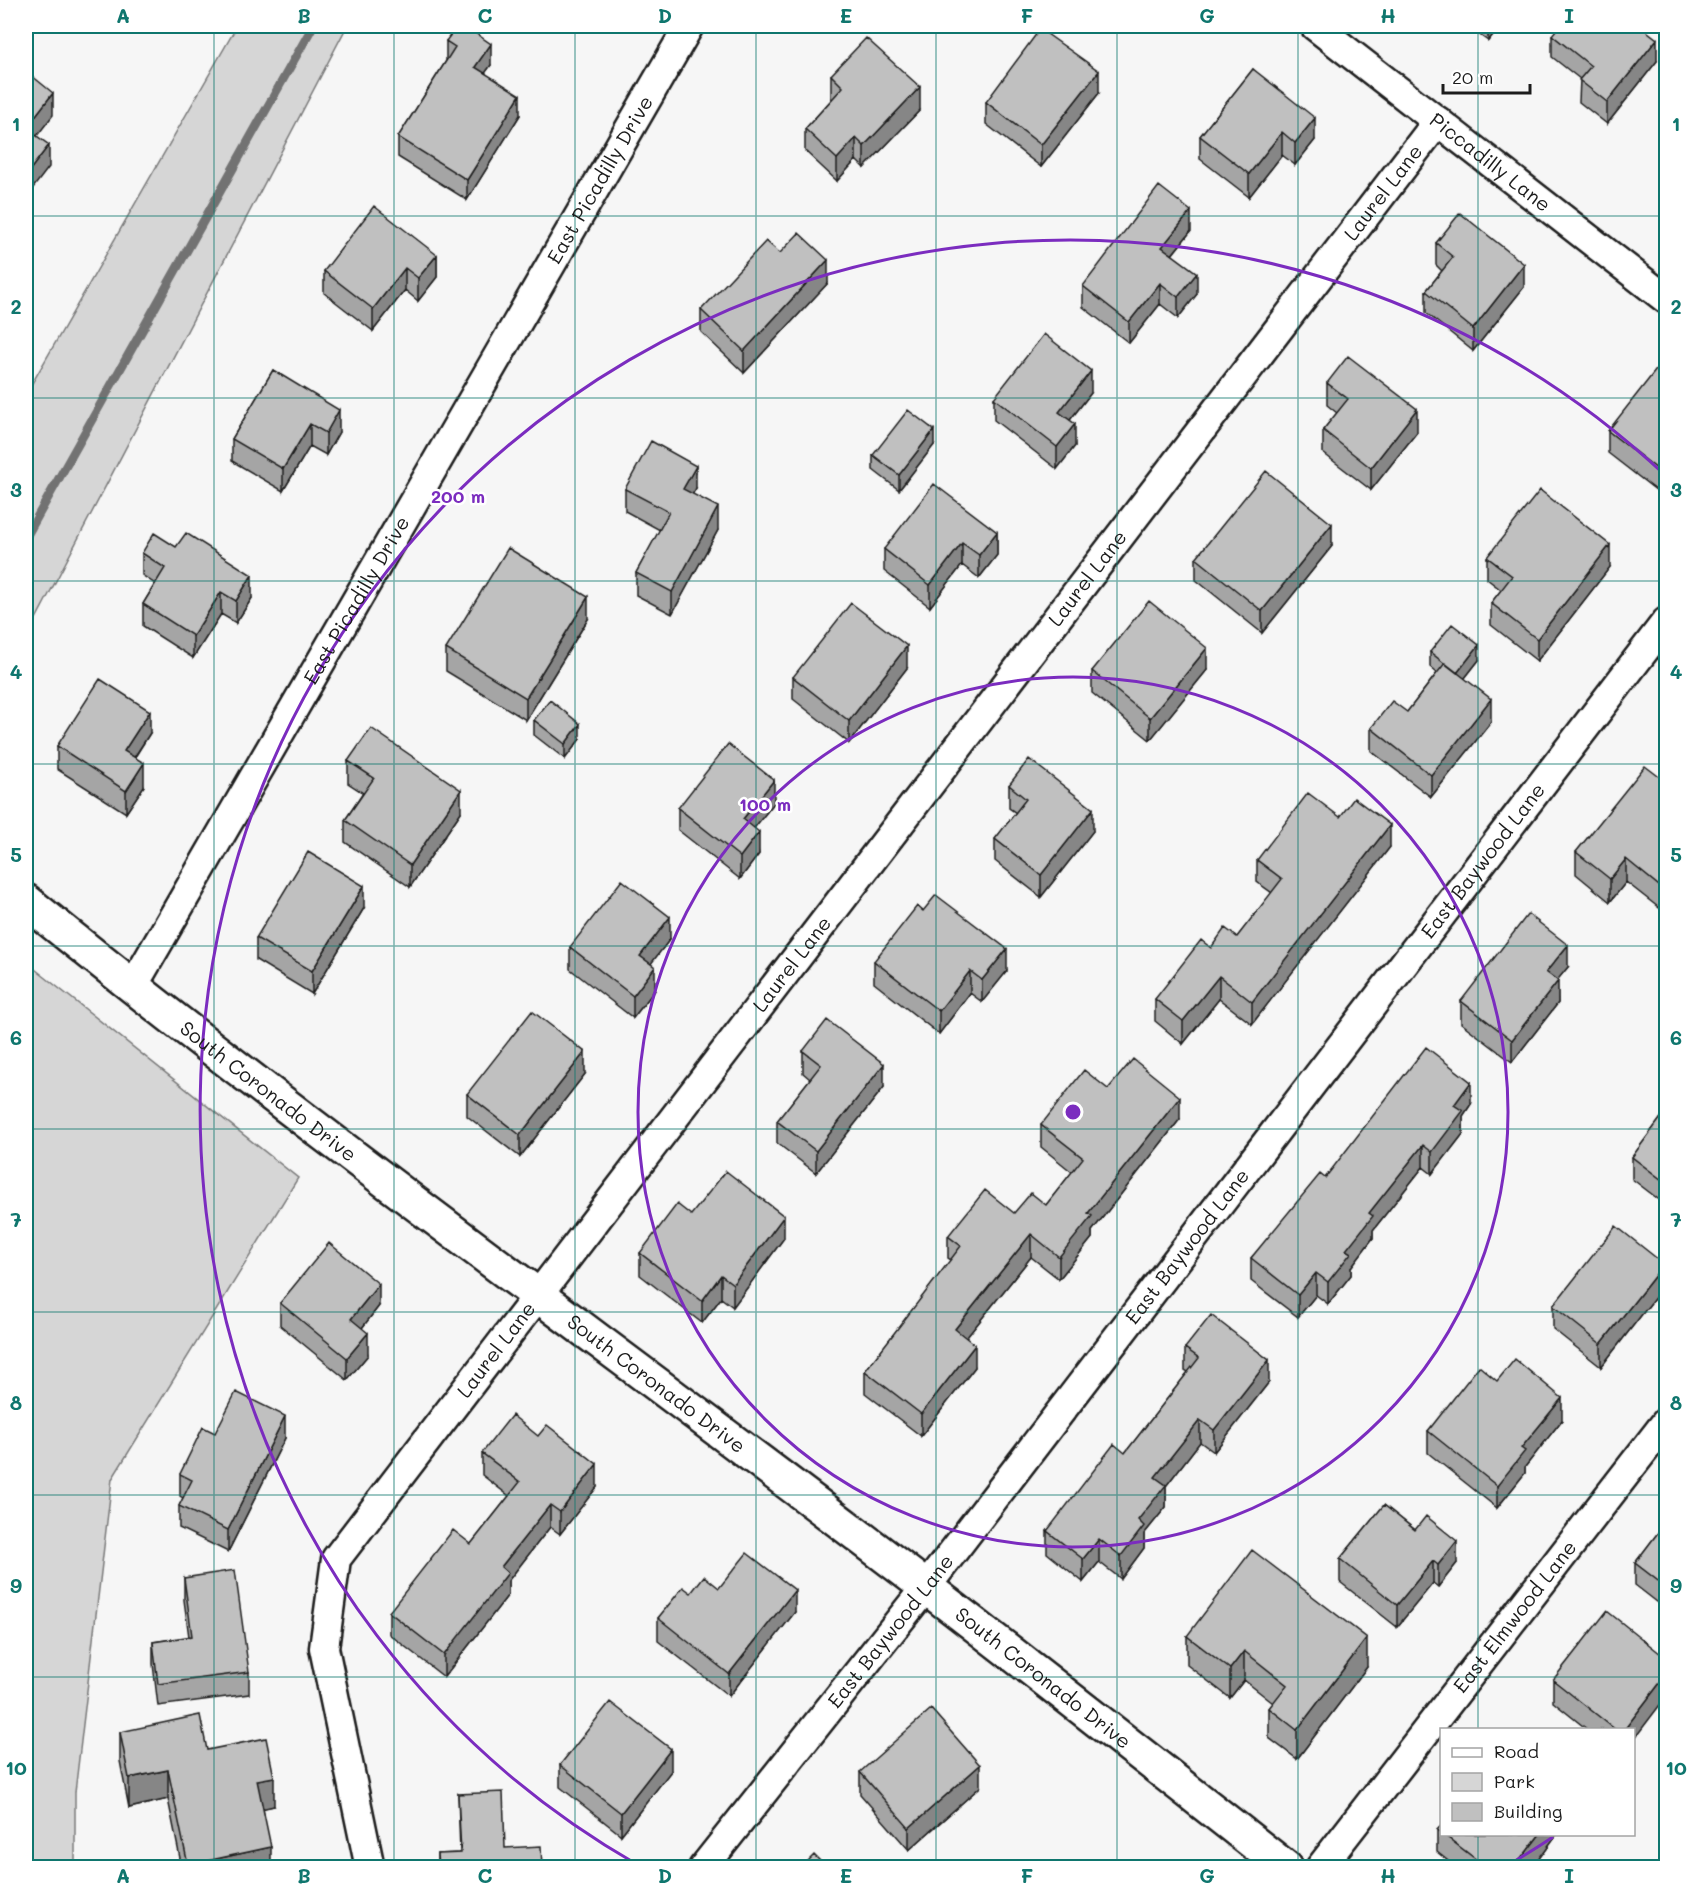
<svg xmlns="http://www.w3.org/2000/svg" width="1692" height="1893" viewBox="0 0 1692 1893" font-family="Mali,sans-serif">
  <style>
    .green { fill: #d6d6d6; stroke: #797979; stroke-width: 1.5 }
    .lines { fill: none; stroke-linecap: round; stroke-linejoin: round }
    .stream { stroke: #727272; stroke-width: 9 }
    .minor-casing { stroke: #1c1c1c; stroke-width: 33 }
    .tertiary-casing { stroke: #1c1c1c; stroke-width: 38 }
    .minor { stroke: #fff; stroke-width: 28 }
    .tertiary { stroke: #fff; stroke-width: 33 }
    .wall { fill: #a5a5a5; stroke: #1c1c1c; stroke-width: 1.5 }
    .shaded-wall { fill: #868686; stroke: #1c1c1c; stroke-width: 1.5 }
    .building { fill: #c0c0c0; stroke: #1c1c1c; stroke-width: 1.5 }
    .grid { fill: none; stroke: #0f766e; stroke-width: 1.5; stroke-opacity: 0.55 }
    .ring { fill: none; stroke: #7b2cbf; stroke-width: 3 }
    .labels { text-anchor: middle; stroke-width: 5; stroke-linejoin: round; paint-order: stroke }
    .street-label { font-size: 20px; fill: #1c1c1c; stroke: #fff }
    .centre { fill: #7b2cbf; stroke: #fff; stroke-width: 3 }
    .ring-label { font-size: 18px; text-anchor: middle; font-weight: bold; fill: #7b2cbf; stroke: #fff; stroke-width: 5; stroke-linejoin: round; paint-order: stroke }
    .neatline { fill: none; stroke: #0f766e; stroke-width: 2 }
    .grid-label { font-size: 20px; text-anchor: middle; font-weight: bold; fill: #0f766e }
  </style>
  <rect width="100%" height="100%" fill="#f6f6f6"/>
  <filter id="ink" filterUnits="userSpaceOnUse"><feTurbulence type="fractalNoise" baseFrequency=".0167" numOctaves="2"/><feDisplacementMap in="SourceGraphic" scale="12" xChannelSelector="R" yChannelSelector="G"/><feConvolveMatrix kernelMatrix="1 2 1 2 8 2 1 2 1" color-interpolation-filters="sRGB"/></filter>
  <g filter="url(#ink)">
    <!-- green -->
    <path class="green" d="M237,26h110l-321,612v-244z
      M26,962l272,216 -186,301 -37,313v75h-49z"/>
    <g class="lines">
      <!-- stream -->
      <path class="stream" d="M26,537l287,-511"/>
      <defs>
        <g id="minor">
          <path id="s1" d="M1315,26l351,273"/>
          <path id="s2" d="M132,988l557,-962"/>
          <path id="s3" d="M370,1868l-46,-220 12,-89 1102,-1438"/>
          <path id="s4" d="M703,1868l223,-281 740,-965"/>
          <path id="s5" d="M1320,1868l346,-446"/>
        </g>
        <g id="tertiary">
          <path id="s6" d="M26,901c293,238 601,457 901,687 120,92 239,186 359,280"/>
        </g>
      </defs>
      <!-- minor casing -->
      <use href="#minor" class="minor-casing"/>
      <!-- tertiary casing -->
      <use href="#tertiary" class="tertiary-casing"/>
      <!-- minor -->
      <use href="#minor" class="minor"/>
      <!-- tertiary -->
      <use href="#tertiary" class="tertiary"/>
    </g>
    <!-- wall -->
    <path class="wall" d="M1467,26h33l-12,15z
      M1552,35l105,26 -50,63 -28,-22 1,-23 -28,-22z
      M446,41l45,24 -6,8 35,42 -53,85 -69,-43v-20l48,-76z
      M1253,69l62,71 -20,25 -13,-10 -33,42 -49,-38v-23z
      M831,75l89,35 -56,58 -8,-8 -19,21 -32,-30v-22l27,-30 -1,-1z
      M1099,93l-58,74 -55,-43v-22z
      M1191,231l-19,24 25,39 -19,24 -18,-14 -31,39 -46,-36v-21z
      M1436,243l88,44 -51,64 -47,-38v-22l16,-20 -6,-6z
      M780,253l48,30 -84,90 -43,-41v-22z
      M437,255v22l-19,24 -13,-11 -32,41 -49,-38v-22z
      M1666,364v131l-1,2 -57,-44v-22z
      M273,370l66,62 -13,23 -16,-9 -27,45 -51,-30v-22z
      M1327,383l90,49 -46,58 -48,-37v-23l14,-17 -10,-8z
      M1091,393l-21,27 5,26 -18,23 -63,-49v-22z
      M934,445l-35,45 -26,-20v-15z
      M696,488l-4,6 26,36 -46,84 -36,-19v-22l24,-43 -35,-19v-22z
      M997,532v23l-18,23 -17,-13 -32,42 -46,-36v-22z
      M1332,546l-70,87 -66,-53v-22z
      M142,553l110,45 -16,25 -15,-9 -28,44 -50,-32v-22l12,-20 -13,-9z
      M1487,557l123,10 -73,94 -46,-36v-22l10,-13 -14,-11z
      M588,619l-62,101 -80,-49v-22z
      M1430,652l49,8 -15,19 27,43 -60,75 -60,-46v-23l36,-16 30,-39 -7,-6z
      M907,668l-58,75 -56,-44v-22z
      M1207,670l-57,70 -58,-47v-22z
      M534,720l46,19 -15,20 -31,-24z
      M150,733l-15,24 9,29 -18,27 -69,-44v-23z
      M348,761l113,51 -51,75 -65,-45v-22l18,-27 -15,-10z
      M1666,782v124l-3,5 -37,-29 -16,20 -34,-28v-22z
      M1009,785l84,46 -52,66 -46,-36v-22l21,-26 -7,-5z
      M774,803l-20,25 5,26 -19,25 -62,-49v-22z
      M1340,817l50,30 -138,177 -33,-25 -36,45 -28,-23v-22l56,-51 26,-11 35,-44 -15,-11v-22z
      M364,908l-52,86 -56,-34v-22z
      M670,939l-20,25 5,26 -22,28 -63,-49v-22z
      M874,961l133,10 -25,31 -12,-9 -31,41 -65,-51z
      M1568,967l-11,13 1,23 -46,59 -51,-39v-22z
      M803,1051l81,36 -68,86 -39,-30v-22l33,-42 -7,-6z
      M585,1074l-65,83 -53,-41v-22z
      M1108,1089l72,30 -88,112v7l-33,41 -28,-22 -65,81 9,29 -54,69 -56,-43v-22l86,-111 -3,-2v-22l66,-23 32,-8 26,-33 -31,-25v-22z
      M1471,1104l-8,12v18l-31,40 -9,-7 -50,63v8l-22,29v8l-23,29 -12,-9 -18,22 -47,-36v-23l74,-80z
      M1666,1111v94l-34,-26v-22z
      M691,1215l93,23 -51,69 -12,-9 -19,25 -62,-48v-22z
      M1664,1286l-63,81 -48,-38v-23z
      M280,1303l99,3 -17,22 6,27 -21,25 -67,-55z
      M1185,1348l84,34 -55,70 -14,-10 -34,44v21l-22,27v14l-23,31 -22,-17 -16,20 -36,-29v-22l78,-78 63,-81 -3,-2z
      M1497,1381l65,39 -37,47v6l-28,35 -69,-55v-22z
      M285,1438l-57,114 -49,-24v-22l4,-8 -3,-2v-22z
      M482,1453l115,34 -37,47 -10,-7 -42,54v14l-64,82 -55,-43v-22l82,-68 38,-48 -27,-21z
      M1384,1505l73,58 -19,24 -5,-4 -36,44 -57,-45v-23z
      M1666,1522v87l-31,-24v-22z
      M184,1578l65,94v22l-91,12 -5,-42v-22l36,-5 -5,-37z
      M719,1588l76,24 -66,84 -71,-55v-23l33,-25z
      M1187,1636l180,31 -70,92 -28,-21v-30l4,-5 -29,-23 -14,18 -43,-33z
      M1553,1680l81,50h-46l-35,-28z
      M120,1732l87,18 67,56 -11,2 8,60h-89l-14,-69 -39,9 -9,-47z
      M560,1765l111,6 -50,64 -61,-48z
      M860,1772l120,15 -71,63 -49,-56z
      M458,1794l47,54 37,20h-105v-14l23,-1z
      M1442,1825v9h115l-25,34h-75l-20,-16v-22z"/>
    <!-- shaded-wall -->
    <path class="shaded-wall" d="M1488,26h12l-12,15z
      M1657,39v22l-50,63v-22z
      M491,44v21l-16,22v-20z
      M1099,71v22l-58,74v-22z
      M920,87v23l-56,58v-22z
      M53,93v22l-27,35v-22z
      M520,95v20l-53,85v-20z
      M1315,118v22l-20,25v-22z
      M1282,132v23l-33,42v-23z
      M856,138v22l-19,21v-22z
      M49,145v22l-23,30v-22z
      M1191,211v20l-29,36v-20z
      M437,255v22l-19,24v-23z
      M828,260v23l-84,90v-22z
      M1524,264v23l-51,64v-22z
      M405,268v22l-32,41v-22z
      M1197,273v21l-19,24v-21z
      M1160,283v21l-31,39v-21z
      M1091,371v22l-32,41v-22z
      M1417,409v23l-46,58v-22z
      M339,410v22l-13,23v-22z
      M310,424v22l-27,45v-22z
      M1075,424v22l-18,23v-22z
      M934,430v15l-35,45v-15z
      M696,466v22l-13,23v-22z
      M1666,473v22l-1,2v-22z
      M718,507v23l-46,84v-22z
      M1332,524v22l-70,87v-22z
      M997,532v23l-18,23v-23z
      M962,543v22l-32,42v-22z
      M1610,545v22l-73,94v-22z
      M252,575v23l-16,25v-22z
      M221,592v22l-28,44v-22z
      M588,597v22l-62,101v-22z
      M1479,645v15l-22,28v-15z
      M907,646v22l-58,75v-22z
      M1207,648v22l-57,70v-22z
      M1491,699v23l-60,75v-22z
      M150,711v22l-26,40v-22z
      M580,724v15l-15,20v-15z
      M144,763v23l-18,27v-22z
      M774,780v23l-31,39v-23z
      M461,790v22l-51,75v-22z
      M1093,809v22l-52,66v-22z
      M1390,825v22l-138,177v-22z
      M759,832v22l-19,25v-22z
      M1626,859v23l-16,20v-23z
      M1666,884v22l-3,5v-22z
      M364,886v22l-52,86v-23z
      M670,917v22l-30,39v-22z
      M1568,945v22l-22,27v-22z
      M1007,949v22l-25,31v-22z
      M655,967v23l-22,28v-22z
      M970,971v22l-31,41v-23z
      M1219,976v23l-36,45v-23z
      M1558,981v22l-46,59v-22z
      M585,1052v22l-65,83v-22z
      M884,1064v23l-68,86v-22z
      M1471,1082v22l-8,12v18l-31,40v-22l22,-47z
      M1180,1097v22l-88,112v7l-33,41v-22l29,-44z
      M1423,1145v22l-50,63v8l-22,29v8l-23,29v-22l18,-32 23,-37z
      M784,1216v22l-51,69v-23z
      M1031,1234v23l-76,95v-23z
      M1664,1264v22l-63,81v-23z
      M1316,1273v22l-18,22v-22z
      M721,1275v23l-19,25v-22z
      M379,1284v22l-28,36v-23z
      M368,1333v22l-21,25v-22z
      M975,1345v22l-54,69v-22z
      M1269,1360v22l-55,70v-22z
      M1562,1398v22l-37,47v6l-28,35v-22l24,-38z
      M285,1416v22l-57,114v-22z
      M1200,1420v22l-34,44v21l-22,27v14l-23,31v-23l17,-36 17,-43z
      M597,1464v23l-37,47v-22z
      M550,1505v22l-42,54v14l-64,82v-22l57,-88z
      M1099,1539v23l-16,20v-23z
      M1457,1541v22l-19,24v-22z
      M1433,1561v22l-36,44v-22z
      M795,1590v22l-66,84v-22z
      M1367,1638v29l-70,92v-29z
      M1244,1651v29l-14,18v-29z
      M1666,1675v22l-32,42v-9h-10z
      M671,1749v22l-50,64v-22z
      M980,1765v22l-71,63v-22z
      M168,1770v29l-39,9v-30z
      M274,1777v29l-17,4v-30z
      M1540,1834h17l-25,34h-18z
      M271,1847v21h-83v-3z"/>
    <!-- building -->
    <path class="building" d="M457,26h8l26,18 -16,23 45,28 -53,85 -69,-43 57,-90 -9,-6z
      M1559,26h81l17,13 -50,63 -28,-22 12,-14 -39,-31z
      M1040,29l59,42 -58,74 -55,-43z
      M866,38l54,49 -56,59 -8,-8 -19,21 -32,-30 38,-42 -12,-12z
      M1253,69l62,49 -20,25 -13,-11 -33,42 -49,-38z
      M26,71l27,22 -27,35 23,17 -23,30z
      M1159,186l32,25 -29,36 35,26 -19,24 -18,-14 -31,39 -46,-36z
      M374,206l63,49 -19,23 -13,-10 -32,41 -49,-38z
      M1460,213l64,51 -51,65 -47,-38 27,-34 -17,-14z
      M799,233l29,27 -84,91 -43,-41 65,-69 14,12z
      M1044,334l47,37 -32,41 16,12 -18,23 -63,-49z
      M1348,356l69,53 -46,59 -48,-38 25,-31 -21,-16z
      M1663,361l3,3v109l-1,2 -57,-44z
      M273,370l66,40 -13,23 -16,-9 -27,45 -51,-30z
      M908,410l26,20 -35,45 -26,-20z
      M651,441l45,25 -13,23 35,18 -46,85 -36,-19 33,-61 -44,-23z
      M1266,471l66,53 -70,87 -66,-53z
      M934,484l63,48 -18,23 -17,-12 -32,42 -46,-36z
      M1540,490l70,55 -73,94 -46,-36 21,-27 -25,-19z
      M154,533l22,14 10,-14 66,42 -16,26 -15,-9 -28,44 -50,-32 22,-36 -23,-15z
      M508,548l80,49 -62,101 -80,-49z
      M1149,601l58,47 -57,70 -58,-47z
      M851,603l56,43 -58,75 -56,-44z
      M1452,624l27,21 -22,28 -27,-21z
      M1445,663l46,36 -60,76 -60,-47 21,-27 15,11z
      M100,679l50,32 -26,40 20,12 -18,28 -69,-45z
      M550,700l30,24 -15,20 -31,-24z
      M371,728l90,62 -51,75 -65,-45 29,-42 -26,-17z
      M728,744l46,36 -31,39 16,13 -19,25 -62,-49z
      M1029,759l64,50 -52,66 -46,-36 31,-40 -17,-14z
      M1645,766l21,16v102l-3,5 -37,-30 -16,20 -34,-27z
      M1308,793l32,24 14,-19 36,27 -138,177 -33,-26 -36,45 -28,-22 46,-59 10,8 14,-20 12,9 45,-58 -25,-19z
      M308,852l56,34 -52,85 -56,-33z
      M622,880l48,37 -30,39 15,11 -22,29 -63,-49z
      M936,895l71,54 -25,31 -12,-9 -31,40 -65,-50 43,-55 6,5z
      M1528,914l40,31 -22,27 12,9 -46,59 -51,-39z
      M532,1011l53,41 -65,83 -53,-41z
      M827,1020l57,44 -68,87 -39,-30 44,-56 -18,-14z
      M1426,1047l45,35 -17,23 9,6 -31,41 -9,-7 -54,68 4,3 -27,34 5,3 -23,29 -12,-9 -18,22 -47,-37 69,-84 5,4z
      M1133,1059l47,38 -92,116 4,3 -33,41 -28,-23 -76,95 20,16 -54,69 -56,-43 96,-125 -13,-10 37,-46 29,23 17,-20 15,12 37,-47 -42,-33 43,-55 24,19z
      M1666,1111v72l-34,-26z
      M726,1171l58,45 -51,68 -12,-9 -19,26 -62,-48 37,-49 14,11z
      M1616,1226l48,38 -63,80 -48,-38z
      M329,1243l50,41 -28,35 17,14 -21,25 -67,-55z
      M1211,1315l58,45 -55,70 -14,-10 -45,57 11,8 -28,35 6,6 -23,30 -22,-17 -16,20 -36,-28 67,-87 11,9 74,-95 -14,-10z
      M1515,1359l47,39 -41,50 4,3 -28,35 -69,-55 51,-65 18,15z
      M236,1392l49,24 -57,114 -49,-24 13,-26 -12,-6 23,-47 12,6z
      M512,1415l26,21 9,-11 50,39 -37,48 -10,-7 -49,62 7,6 -64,82 -55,-43 64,-82 18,14 49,-62 -38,-29z
      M1384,1505l31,25 11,-14 31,25 -19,24 -5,-4 -36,44 -57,-46z
      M1666,1522v65l-31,-24z
      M1252,1550l115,88 -70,92 -28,-22 18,-23 -43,-34 -14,18 -43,-33z
      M747,1553l48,37 -66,84 -71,-56 25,-31 8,6 13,-17 15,12z
      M235,1570l14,102 -91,12 -5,-42 39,-6 -8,-58z
      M1607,1611l59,47v17l-42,55h-8l-63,-50z
      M610,1702l61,47 -50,64 -61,-48z
      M931,1709l49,56 -71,63 -49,-56z
      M200,1715l7,35 59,-12 8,39 -17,3 14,67 -83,18 -20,-95 -39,8 -9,-46z
      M503,1792l2,56 36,-2 1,22h-104l-1,-14 24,-1 -3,-59z
      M1442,1825v8l-5,-3z
      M1443,1834h97l-26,34h-35l3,-4z
      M814,1855l13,13h-26z"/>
  </g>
  <!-- grid -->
  <path class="grid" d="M214,26v1842M394,26v1842M575,26v1842M756,26v1842M936,26v1842M1117,26v1842M1298,26v1842M1478,26v1704M26,216h1640M26,398h1640M26,581h1640M26,764h1640M26,946h1640M26,1129h1640M26,1312h1640M26,1495h1640M26,1677h1640M1478,1834v34"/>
  <!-- distance rings -->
  <g class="ring">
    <circle cx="1073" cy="1112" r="435"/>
    <path d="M1553 1837A870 870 0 0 1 1508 1865M638 1865A870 870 0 1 1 1666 476"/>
  </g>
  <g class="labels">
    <!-- street labels -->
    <g class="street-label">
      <text dy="7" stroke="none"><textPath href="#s1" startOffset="222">Piccadilly Lane</textPath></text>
      <text dy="7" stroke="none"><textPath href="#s2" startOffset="934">East Picadilly Drive</textPath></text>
      <text dy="7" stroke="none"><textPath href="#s3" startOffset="2036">Laurel Lane</textPath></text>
      <text dy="7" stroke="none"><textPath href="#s3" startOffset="1550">Laurel Lane</textPath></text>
      <text dy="7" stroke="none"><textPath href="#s2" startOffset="448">East Picadilly Drive</textPath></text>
      <text dy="7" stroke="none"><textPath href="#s4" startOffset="1274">East Baywood Lane</textPath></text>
      <text dy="7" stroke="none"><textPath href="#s3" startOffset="1064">Laurel Lane</textPath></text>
      <text dy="7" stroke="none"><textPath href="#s6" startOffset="308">South Coronado Drive</textPath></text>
      <text dy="7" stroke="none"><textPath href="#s4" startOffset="788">East Baywood Lane</textPath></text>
      <text dy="7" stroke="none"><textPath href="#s3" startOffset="578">Laurel Lane</textPath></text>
      <text dy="7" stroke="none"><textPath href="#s6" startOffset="794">South Coronado Drive</textPath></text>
      <text dy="7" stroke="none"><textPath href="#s5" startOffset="318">East Elmwood Lane</textPath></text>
      <text dy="7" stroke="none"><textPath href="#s4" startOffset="302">East Baywood Lane</textPath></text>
      <text dy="7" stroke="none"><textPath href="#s6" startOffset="1280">South Coronado Drive</textPath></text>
    </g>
  </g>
  <circle cx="1073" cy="1112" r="9" class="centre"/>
  <g class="ring-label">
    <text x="458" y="503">200 m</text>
    <text x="765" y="811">100 m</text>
  </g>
  <!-- margin -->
  <rect width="1692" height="1893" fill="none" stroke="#fff" stroke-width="66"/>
  <!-- legend -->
  <rect x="1440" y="1728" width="195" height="108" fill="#ffffff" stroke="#a4a4a4" stroke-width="1.5"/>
  <rect x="1452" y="1748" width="30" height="9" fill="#ffffff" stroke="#a4a4a4" stroke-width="1.5"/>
  <text x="1494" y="1758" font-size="18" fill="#1c1c1c">Road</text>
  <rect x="1452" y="1773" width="30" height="18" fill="#d6d6d6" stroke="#a4a4a4" stroke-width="1.5"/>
  <text x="1494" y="1788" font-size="18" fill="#1c1c1c">Park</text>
  <rect x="1452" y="1803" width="30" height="18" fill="#c0c0c0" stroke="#a4a4a4" stroke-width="1.5"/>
  <text x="1494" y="1818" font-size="18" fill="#1c1c1c">Building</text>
  <!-- scale -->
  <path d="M1443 84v9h87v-9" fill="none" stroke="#1c1c1c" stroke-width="3"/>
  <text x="1452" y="84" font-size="18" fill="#1c1c1c" stroke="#ffffff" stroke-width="4.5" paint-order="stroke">20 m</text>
  <rect x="33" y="33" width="1626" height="1827" class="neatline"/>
  <g class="grid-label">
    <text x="123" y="23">A</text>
    <text x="304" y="23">B</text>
    <text x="485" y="23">C</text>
    <text x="665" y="23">D</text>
    <text x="846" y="23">E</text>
    <text x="1027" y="23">F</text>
    <text x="1207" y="23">G</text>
    <text x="1388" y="23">H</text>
    <text x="1569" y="23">I</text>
    <text x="16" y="131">1</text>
    <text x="1676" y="131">1</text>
    <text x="16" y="314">2</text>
    <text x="1676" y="314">2</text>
    <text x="16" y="497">3</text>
    <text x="1676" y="497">3</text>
    <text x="16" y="679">4</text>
    <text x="1676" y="679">4</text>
    <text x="16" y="862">5</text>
    <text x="1676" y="862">5</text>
    <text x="16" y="1045">6</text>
    <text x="1676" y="1045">6</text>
    <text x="16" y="1227">7</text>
    <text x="1676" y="1227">7</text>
    <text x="16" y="1410">8</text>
    <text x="1676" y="1410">8</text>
    <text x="16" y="1593">9</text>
    <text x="1676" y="1593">9</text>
    <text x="16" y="1775">10</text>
    <text x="1676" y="1775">10</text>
    <text x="123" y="1883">A</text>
    <text x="304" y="1883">B</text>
    <text x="485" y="1883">C</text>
    <text x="665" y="1883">D</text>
    <text x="846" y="1883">E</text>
    <text x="1027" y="1883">F</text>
    <text x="1207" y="1883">G</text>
    <text x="1388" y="1883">H</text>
    <text x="1569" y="1883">I</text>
  </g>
</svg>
